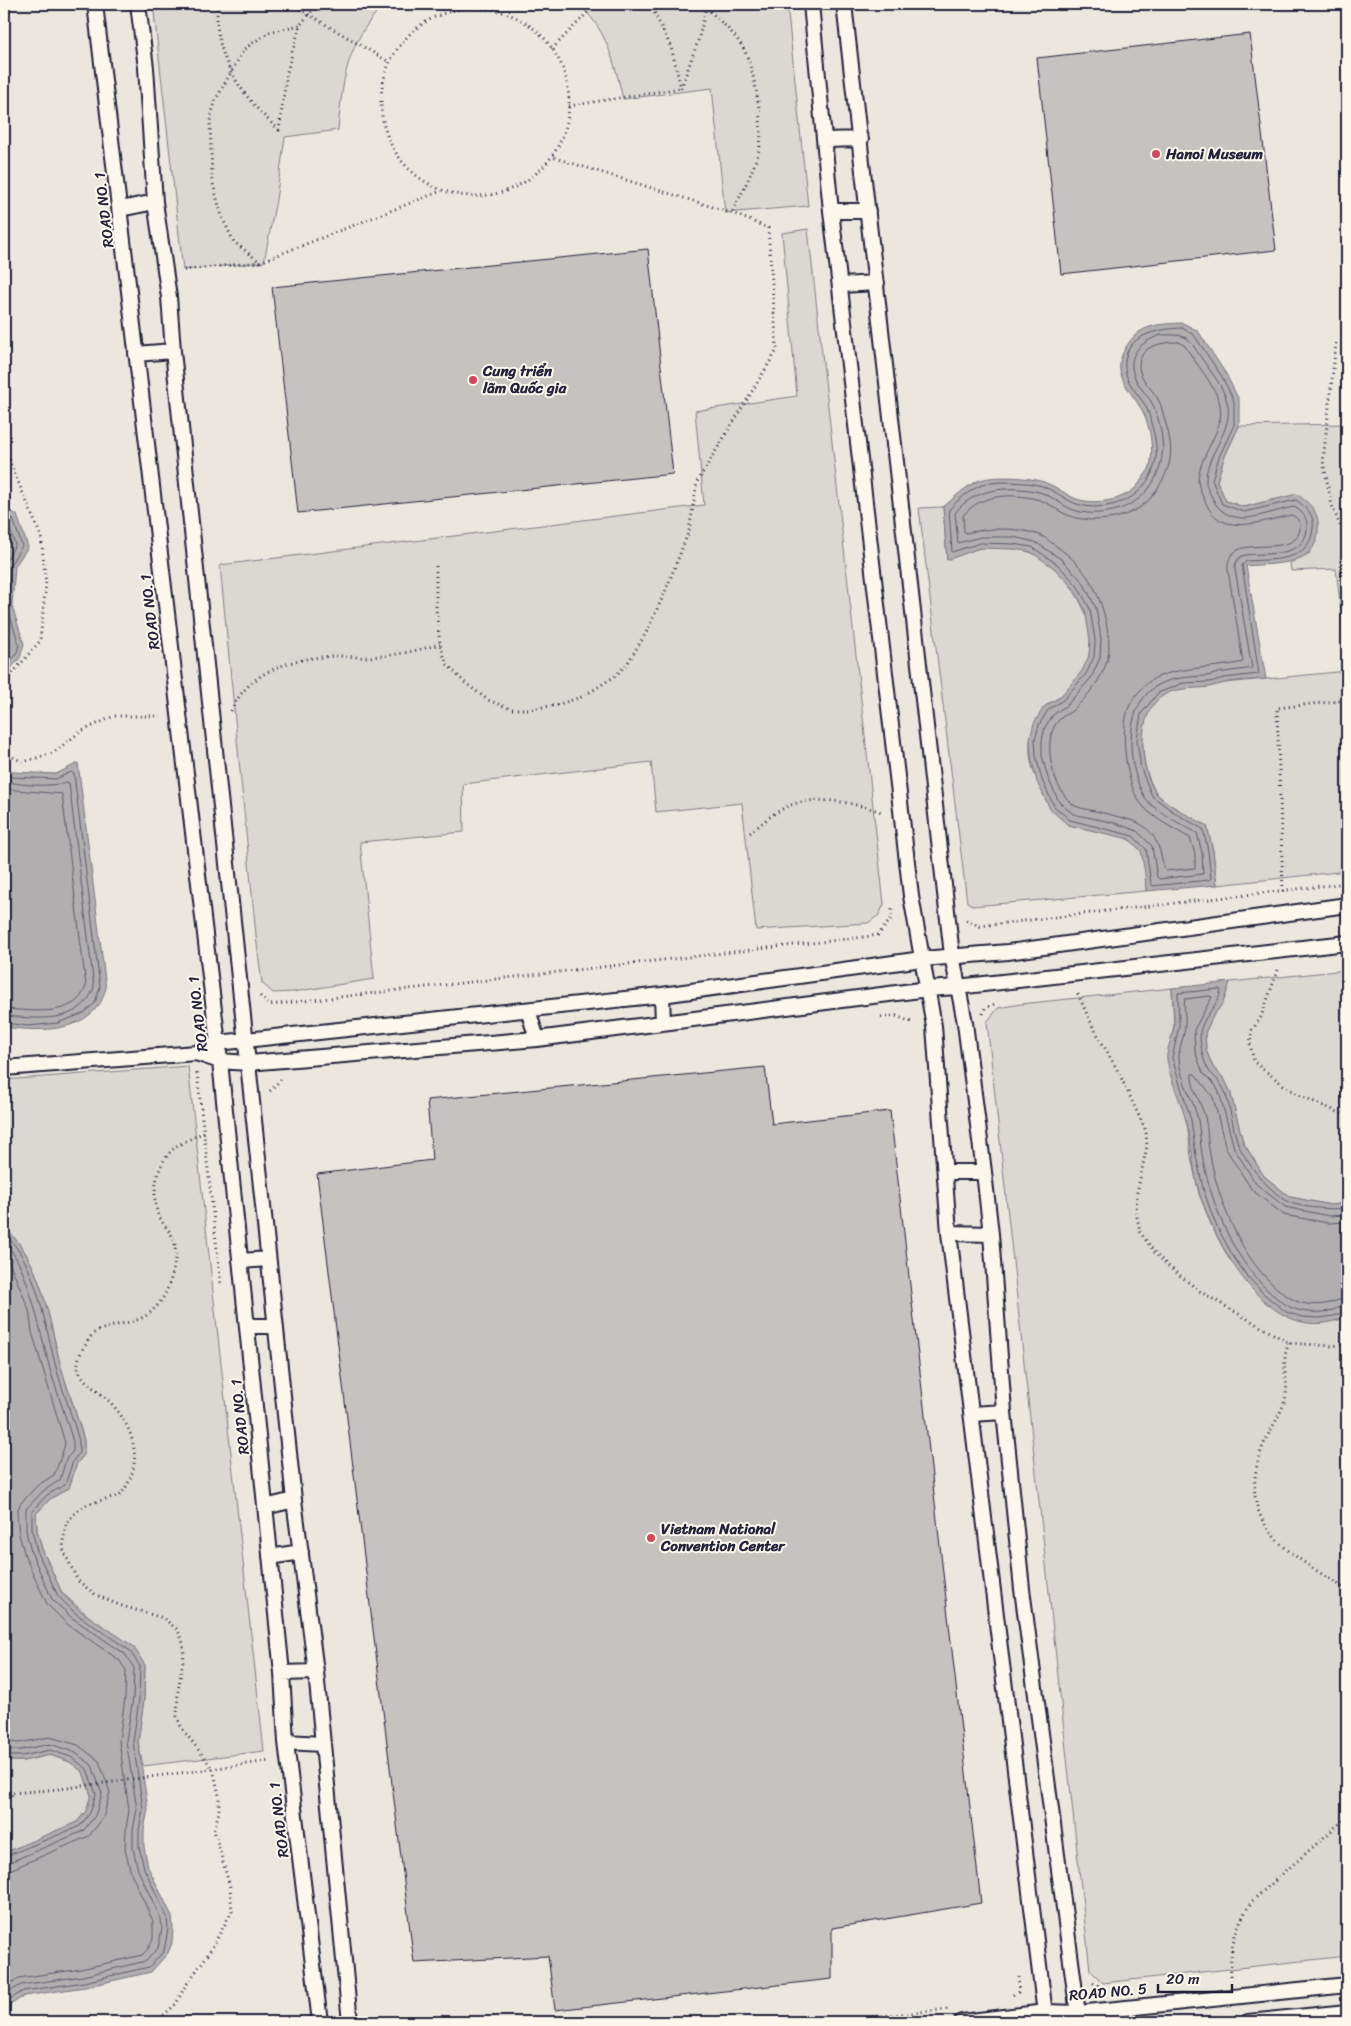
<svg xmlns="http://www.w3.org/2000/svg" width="1351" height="2026" viewBox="0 0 1351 2026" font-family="Sriracha,sans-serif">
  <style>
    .built { fill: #ebe7df }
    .green { fill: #dbd8d3; stroke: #7e7d87 }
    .water { fill: #b1aeb0; stroke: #787681 }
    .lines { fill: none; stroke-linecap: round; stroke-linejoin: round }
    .shore { stroke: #5b5a6a; stroke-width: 1 }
    .building { fill: #c6c2c0; stroke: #22223b }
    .lane-casing { stroke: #22223b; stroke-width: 18 }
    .path { stroke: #22223b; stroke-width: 3; stroke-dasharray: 1 4; stroke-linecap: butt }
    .lane { stroke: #fbf7ec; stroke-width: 14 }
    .poi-dot { fill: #d1495b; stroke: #fbf7ec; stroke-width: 2 }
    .labels { text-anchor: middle; stroke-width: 4; stroke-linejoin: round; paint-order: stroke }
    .poi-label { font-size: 15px; font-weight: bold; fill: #22223b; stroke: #fbf7ec; text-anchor: start }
    .street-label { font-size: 15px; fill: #22223b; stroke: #fbf7ec }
  </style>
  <rect width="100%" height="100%" fill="#fbf7ec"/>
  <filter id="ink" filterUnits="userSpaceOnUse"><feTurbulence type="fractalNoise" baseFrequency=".02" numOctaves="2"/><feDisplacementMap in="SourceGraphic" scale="10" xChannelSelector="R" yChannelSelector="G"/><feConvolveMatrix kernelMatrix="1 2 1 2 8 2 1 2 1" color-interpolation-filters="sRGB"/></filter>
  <g filter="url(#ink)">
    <!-- built -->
    <path class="built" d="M4,4h1343v2018h-1343z"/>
    <!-- green -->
    <path class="green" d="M153,4h231c-6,5 -10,12 -15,18 -25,35 -27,67 -31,108l-53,7 -9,63 -12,62 -81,8z
      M577,4h210l21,202 -83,7 -13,-125 -89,11c-8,-34 -17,-74 -46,-95z
      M808,229l76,675 -5,11 -11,8 -112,7 -14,-127 -86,9 -5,-50 -188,22 1,48 -104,10 14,137 -81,13 -20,1 -11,-10 -5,-38 -37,-380 484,-60 -9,-94 102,-15 -15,-163z
      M1347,424v238l-11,-93 -45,2 -1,-8 20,-10 -35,-54 -31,8 -18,-6 -9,-20 7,-23 15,-32z
      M943,507l4,53c10,-4 21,-9 32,-12 12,-2 42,0 53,5 35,15 65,63 57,102 -3,15 -19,34 -31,43 -4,3 -9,5 -13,8 -4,4 -14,29 -15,35 -3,36 18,57 38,83 19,4 67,9 74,29 4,12 4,26 4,38l-173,15 -6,-4 -48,-394z
      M1347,671v200l-130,14 -4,-34 -6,-25c-12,-7 -44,-23 -51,-34 -16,-23 -21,-78 5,-96 19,-12 44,-7 64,-13z
      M1347,970v233l-16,2 -41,-8 -26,-21 -21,-34 -13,-51 -5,-11 -12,-13 -7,-17 -1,-17 8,-17 10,-13 7,-21z
      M1172,988l2,37 -7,33 20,64 4,35 8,37 13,33 17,32 107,62 11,-5v640l-244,27 -13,-13 -103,-948 11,-14 23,-4z
      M188,1066l76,685 -121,15 -5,-24 6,-43 1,-34 -83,-72 -20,-44 -5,-19 -1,-16 14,-15 19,-11 8,-25 7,-8v-15c-7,-25 -16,-49 -23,-73 -12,-45 -19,-109 -57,-139v-148z
      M50,1755l20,7 13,10 8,23 -5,16 -9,11 -73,31v-92h19z"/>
    <!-- water -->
    <path class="water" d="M1183,323l15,8 28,43 13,26v26l-15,32 -7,23 9,20 18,6 53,-13c15,12 23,18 21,38 -3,36 -46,31 -72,34l20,113c-14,1 -28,1 -42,4 -5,1 -10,3 -15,4 -15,2 -35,0 -48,10 -25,18 -22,72 -5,96 7,10 39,26 51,33l6,25 4,34 -71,6 -1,-18 -4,-22 -12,-12 -61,-14 -18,-16 -13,-27 -6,-25 -1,-18 4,-16 10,-16 16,-10 22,-26 7,-15 1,-16 -5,-30 -12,-22 -19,-20 -23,-16 -18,-3 -33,-1 -33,12 -4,-53c11,-9 24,-22 37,-27 14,-5 50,-3 64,2 11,4 20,11 30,16 19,8 51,3 64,-13 3,-5 8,-11 11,-16 6,-16 1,-48 -9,-62 -7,-12 -17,-22 -20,-36 -1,-7 1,-16 5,-22 13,-25 33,-25 58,-26z
      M4,507l13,8 11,32 -13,19 -3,40 12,38 -4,14 -16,18z
      M78,763l28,225c-2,6 -4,14 -8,18 -21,28 -64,25 -94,21v-260l9,5 43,2z
      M1230,982l-7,21 -10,13 -8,17 1,17 7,17 12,13 5,11 13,51 21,34 26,21 41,8 16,-2v113c-73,36 -128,-64 -147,-121 -8,-24 -7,-50 -14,-74 -5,-21 -16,-40 -19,-62 -1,-10 6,-22 7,-33 1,-12 -2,-26 -2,-38z
      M4,1228c38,30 45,94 57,139 7,24 16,48 23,73v15l-7,8 -8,25 -19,11 -14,15 1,16 5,19 20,44 16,16 55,37 12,19 -1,34 -6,43 10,67 -4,21v17l4,20 24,49 1,12 -1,15 -4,10 -17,19 -66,15 -61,9 -20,13v-156l73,-31 9,-11 5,-16 -8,-23 -13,-10 -20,-7 -27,6h-19z"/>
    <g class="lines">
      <!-- shore -->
      <path class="shore" d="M1182,328l12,7 28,42 12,24v24l-15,32 -7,23 10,24 22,8 52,-12c10,7 19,15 17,28 -3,35 -40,31 -66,33l-5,4 17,109 -35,4 -14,4 -27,1 -25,10 -17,21 -4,26 4,29 11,27 26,19 25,14 5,22 3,27 -2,2 -56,6 -2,-2 -5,-35 -13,-13 -63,-16 -16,-14 -12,-26 -6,-24 -1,-17 4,-14 9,-15 15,-10 23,-26 8,-17 1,-17 -5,-31 -13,-24 -20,-21 -25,-17 -19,-3 -33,-1 -28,9 -3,-42c7,-9 21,-20 33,-25 13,-5 47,-3 60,1 11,4 20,11 30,16 20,10 53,4 68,-12 20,-21 19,-42 11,-67 -1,-6 -3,-13 -6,-18 -7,-11 -19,-23 -20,-36 -3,-34 32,-40 57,-41z
        M1161,335c29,-1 26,2 41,24 9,13 21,27 25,43 8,28 -22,52 -21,79 0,6 4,13 7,18 5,12 16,18 29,19 12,1 39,-9 52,-11 9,5 14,11 13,22 -2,29 -41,24 -62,26 -7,2 -10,7 -10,14l17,99c-9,2 -18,2 -27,4 -6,0 -12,3 -18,4 -18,1 -37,1 -52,11 -33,21 -28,83 -9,112 8,12 39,27 51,34l5,20 1,21 -44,5 -2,-2 -5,-31 -15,-15 -22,-8 -42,-9 -14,-12 -11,-24 -6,-22v-16l3,-13 8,-12 15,-11 23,-26 9,-20 1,-19 -5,-31 -13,-26 -22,-23 -26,-17 -22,-5h-33l-22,6 -3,-30c18,-25 56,-28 84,-21 11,3 20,11 30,16 22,11 58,4 75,-14 24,-25 22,-58 9,-89 -4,-9 -13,-16 -17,-25 -12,-24 4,-38 25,-45z
        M1179,342l6,4c9,15 32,42 35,59 5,27 -22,50 -22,77 1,7 5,15 8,21 15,36 58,17 86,12 5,3 8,6 8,12 -1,28 -45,14 -62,23 -8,4 -11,11 -10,20l15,92c-27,7 -70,4 -93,19 -7,5 -18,18 -21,26 -10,23 -3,82 14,99 12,14 32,23 47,32l5,16v14l-29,3 -2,-2c-4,-21 -8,-39 -30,-48 -14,-4 -29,-8 -44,-11 -5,-1 -10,-2 -15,-4 -21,-13 -35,-65 -17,-85 4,-5 10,-7 15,-11 14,-13 29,-31 34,-49 3,-11 2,-23 0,-34 -7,-36 -21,-60 -51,-81 -6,-4 -12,-10 -19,-12 -23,-7 -49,-6 -71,-1l-2,-2 -1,-15c16,-22 49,-23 73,-17 13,3 22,13 34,17 26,9 65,3 83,-21 19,-26 22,-43 12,-74 -2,-7 -3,-15 -7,-22 -6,-10 -18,-20 -19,-32 -1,-22 25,-25 40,-25z
        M4,513l9,6 9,27 -12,19 -3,41 12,39 -3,10 -12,13
        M4,520l4,3 7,22 -11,20
        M4,773l8,4 44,2 15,-7 3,2 26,213 -5,16 -11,10 -26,10 -30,3 -24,-3
        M4,780c11,6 51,7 62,2l3,1 25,204c-13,39 -58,31 -90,29
        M4,789l58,5 24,192c-10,33 -56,24 -82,23
        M1347,1208c-13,2 -48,0 -60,-7 -19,-11 -40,-37 -49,-57 -6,-17 -7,-36 -13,-52 -3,-9 -10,-14 -16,-21 -6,-10 -9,-25 -9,-37 1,-17 19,-28 21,-44l-2,-1 -41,4 1,33 -7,32 19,62 5,36 8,36 12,33 17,31 14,20 17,18 22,18 16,5 17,1 15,-2 13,-5
        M1347,1215l-18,1 -44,-9 -29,-23 -22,-36 -14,-53 -4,-9 -13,-13 -8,-22 -1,-21 18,-33 -3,-1 -24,3c-2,8 1,17 0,26 0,11 -7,23 -6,34 1,21 15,41 19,61 2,12 2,23 4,34 9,54 38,123 86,152 12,7 32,8 45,4 5,-2 9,-5 14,-5
        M1347,1222l-19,1 -44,-8 -32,-25 -26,-41 -13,-52 -18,-23h-3c-1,13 9,29 13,43 3,12 2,25 5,38 9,50 36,117 82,144 10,6 26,7 37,4 7,-1 11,-5 18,-5
        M4,1234c33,26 42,98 53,137 7,24 16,47 22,70v12l-6,8 -8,24 -18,10 -15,16v19l5,21 21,45 17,17 54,37 11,16 -1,33 -6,43 10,67 -4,21v17l5,21 23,49 1,12 -4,22 -15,16 -65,15 -61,9 -19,12
        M4,1242c25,21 38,101 48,134 7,22 15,44 21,66v9l-7,8 -6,21 -17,11 -17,18v22l5,21 21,47 19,18 54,37 9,14 -1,30 -7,43 11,68 -4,21v18l5,22 23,49 1,10 -4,19 -12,13 -63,15 -62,9 -17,10
        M4,1254l7,12 18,44 3,22 33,111c0,3 -9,28 -11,32l-16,10 -18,19 -3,9 2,21 6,22 22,48 20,20 52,36 7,10 -1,28 -6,43 10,69 -3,19 -1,20 6,24 22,48v18l-5,10 -6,6 -61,14 -62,9 -15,9
        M4,1742l15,1 31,-6 28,8 21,16 11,31 -7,26 -14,18 -77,33 -8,2
        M4,1750h17l29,-6 24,8 18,13 10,29 -7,22 -12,15 -73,31 -6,1
        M4,1756h18l28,-6 21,7 16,12 9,25 -6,19 -10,13 -76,31"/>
    </g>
    <!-- building -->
    <path class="building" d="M1250,34l26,216 -215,24 -24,-216z
      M648,249l25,225 -375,39 -26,-226z
      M765,1067l7,57 118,-13 91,792 -149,25v51l-277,31 -7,-54 -134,7 -97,-789 115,-14 -5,-60z"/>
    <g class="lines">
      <defs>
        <path id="lane" d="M95,4l125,1057 62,612 4,69 34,280
          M138,4l8,64 9,134 14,95 4,54 121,1149 22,172 34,350
          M811,4l20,207 80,685 23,130 15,207 97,789
          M844,4l108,951 13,68 19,149 7,62 13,178 18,177 57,433
          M825,140l36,-1
          M120,209l35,-7
          M831,211h37
          M841,285l36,-2
          M136,354l37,-3
          M662,995l1,28
          M528,1010l9,29
          M196,1053l24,8 27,2 290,-24 391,-50 29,-2 390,-44
          M4,1068l192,-15 22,-10 444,-48 260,-36 86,-7 339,-47
          M945,1172h39
          M949,1233l42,1
          M240,1261l28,-2
          M247,1326h28
          M972,1414l32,-2
          M265,1507l29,-7
          M270,1557l31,-5
          M282,1673l34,-1
          M286,1742l36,2
          M962,2022l83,-10 33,1 269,-28
          M1248,2022l99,-10"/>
      </defs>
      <!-- lane casing -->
      <use href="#lane" class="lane-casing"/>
      <!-- path -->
      <path class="path" d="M218,4c-7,51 25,94 61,126l8,-58 13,-47 18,-21
        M291,4l98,58
        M441,4l1,9
        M650,4l21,43 10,41
        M703,4c13,14 28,25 39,42 12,18 23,83 17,104 -6,22 -17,42 -27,63
        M381 102a94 94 0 1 1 188 0a94 94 0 1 1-188 0Z
        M552,49l44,-45
        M681,88l18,-50 8,-34
        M569,106l112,-18
        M260,262l181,-71
        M184,270l76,-8 -26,-20 -12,-25 -10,-37 -2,-59 5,-20 29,-52 25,-17 31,-7
        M1336,343l-13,118 9,45 15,36
        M4,435l7,30 30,71 5,47 -6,58 -29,34 -7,10
        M436,566v43l4,35 6,19 18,19 24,18 23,9h18l28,-4 24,-8 14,-8 20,-13 12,-12 19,-31 19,-41 24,-61 8,-49 80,-132 -9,-122 -36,-15 -180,-56
        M231,711c18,-42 65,-54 107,-55 10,0 20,2 30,1 25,-1 48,-6 72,-13
        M4,753l19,9 30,-9 27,-21 34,-16h46
        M750,833c11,-9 21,-18 34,-25 29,-15 69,-5 98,4
        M1283,891l-6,-183 70,-8
        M966,920l14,6 367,-43
        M1278,970l-17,47 -9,13 -2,14 4,18 32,25 15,9 46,20
        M1078,994l14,31 27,48 27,58 1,15 -10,47 -1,19 4,20 15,21 13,13 33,26 88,51 44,3 14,-3
        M260,996l9,9 595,-68 14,-2 13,-16 1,-10
        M983,1014l2,-6 12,-5
        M881,1017l15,-1 15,6 1,2
        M197,1073l24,212
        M270,1091l11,-12
        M1289,1343c-2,5 -4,10 -4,15 -2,16 5,27 -1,45 -6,17 -17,31 -23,48 -26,78 31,103 86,139
        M4,1789l9,4 46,-4 211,-28
        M4,1802l4,-2 5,-7
        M1231,1976c-2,-30 5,-51 21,-75l95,-84
        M1093,1983l12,6
        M1013,1995l5,-3 1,-15
        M156,2022l20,-18 8,-16 25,-35 23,-42 -2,-24 -16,-57 5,-18v-17l-6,-26 -32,-42 -4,-11 1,-25 6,-36 -1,-12 -5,-13 -15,-12 -44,-13 -23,-10 -18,-14 -14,-29 -1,-11 3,-18 11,-12 11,-7 32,-9c26,-31 14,-69 -12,-95 -9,-9 -28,-19 -30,-33 -1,-7 3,-16 7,-21 2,-4 5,-9 8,-12 10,-9 42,-10 54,-19 11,-8 17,-17 22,-30 4,-13 9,-30 5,-44 -3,-11 -14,-18 -17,-30 -6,-21 1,-52 20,-65 8,-5 18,-9 27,-14
        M844,2022v-2l105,-11"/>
      <!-- lane -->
      <use href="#lane" class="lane"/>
    </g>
  </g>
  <!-- markers -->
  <g class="poi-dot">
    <circle cx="1156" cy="154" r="5"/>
    <circle cx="473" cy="380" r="5"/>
    <circle cx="651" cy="1538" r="5"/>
  </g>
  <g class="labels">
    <!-- poi labels -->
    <g class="poi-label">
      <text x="1166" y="159">Hanoi Museum</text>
      <text x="483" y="376">Cung triển<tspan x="483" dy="17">lãm Quốc gia</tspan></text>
      <text x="661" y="1534">Vietnam National<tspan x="661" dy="17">Convention Center</tspan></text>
    </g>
    <!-- street labels -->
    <g class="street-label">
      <text transform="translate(104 210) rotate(-97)" y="5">ROAD NO. 1</text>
      <text transform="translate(150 612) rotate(-97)" y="5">ROAD NO. 1</text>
      <text transform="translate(198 1014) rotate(-97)" y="5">ROAD NO. 1</text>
      <text transform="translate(240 1417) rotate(-96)" y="5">ROAD NO. 1</text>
      <text transform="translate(279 1820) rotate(-97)" y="5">ROAD NO. 1</text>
      <text transform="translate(1108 1992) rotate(-5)" y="5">ROAD NO. 5</text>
    </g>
  </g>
  <!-- margin -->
  <rect width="1351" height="2026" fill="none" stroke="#fbf7ec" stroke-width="20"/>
  <rect x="10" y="10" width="1331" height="2006" fill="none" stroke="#22223b" stroke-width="2" filter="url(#ink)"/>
  <!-- scale -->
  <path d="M1158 1984v8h74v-8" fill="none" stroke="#22223b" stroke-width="2.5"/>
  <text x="1166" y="1984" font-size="15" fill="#22223b" stroke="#fbf7ec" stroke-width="4" paint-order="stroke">20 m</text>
</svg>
